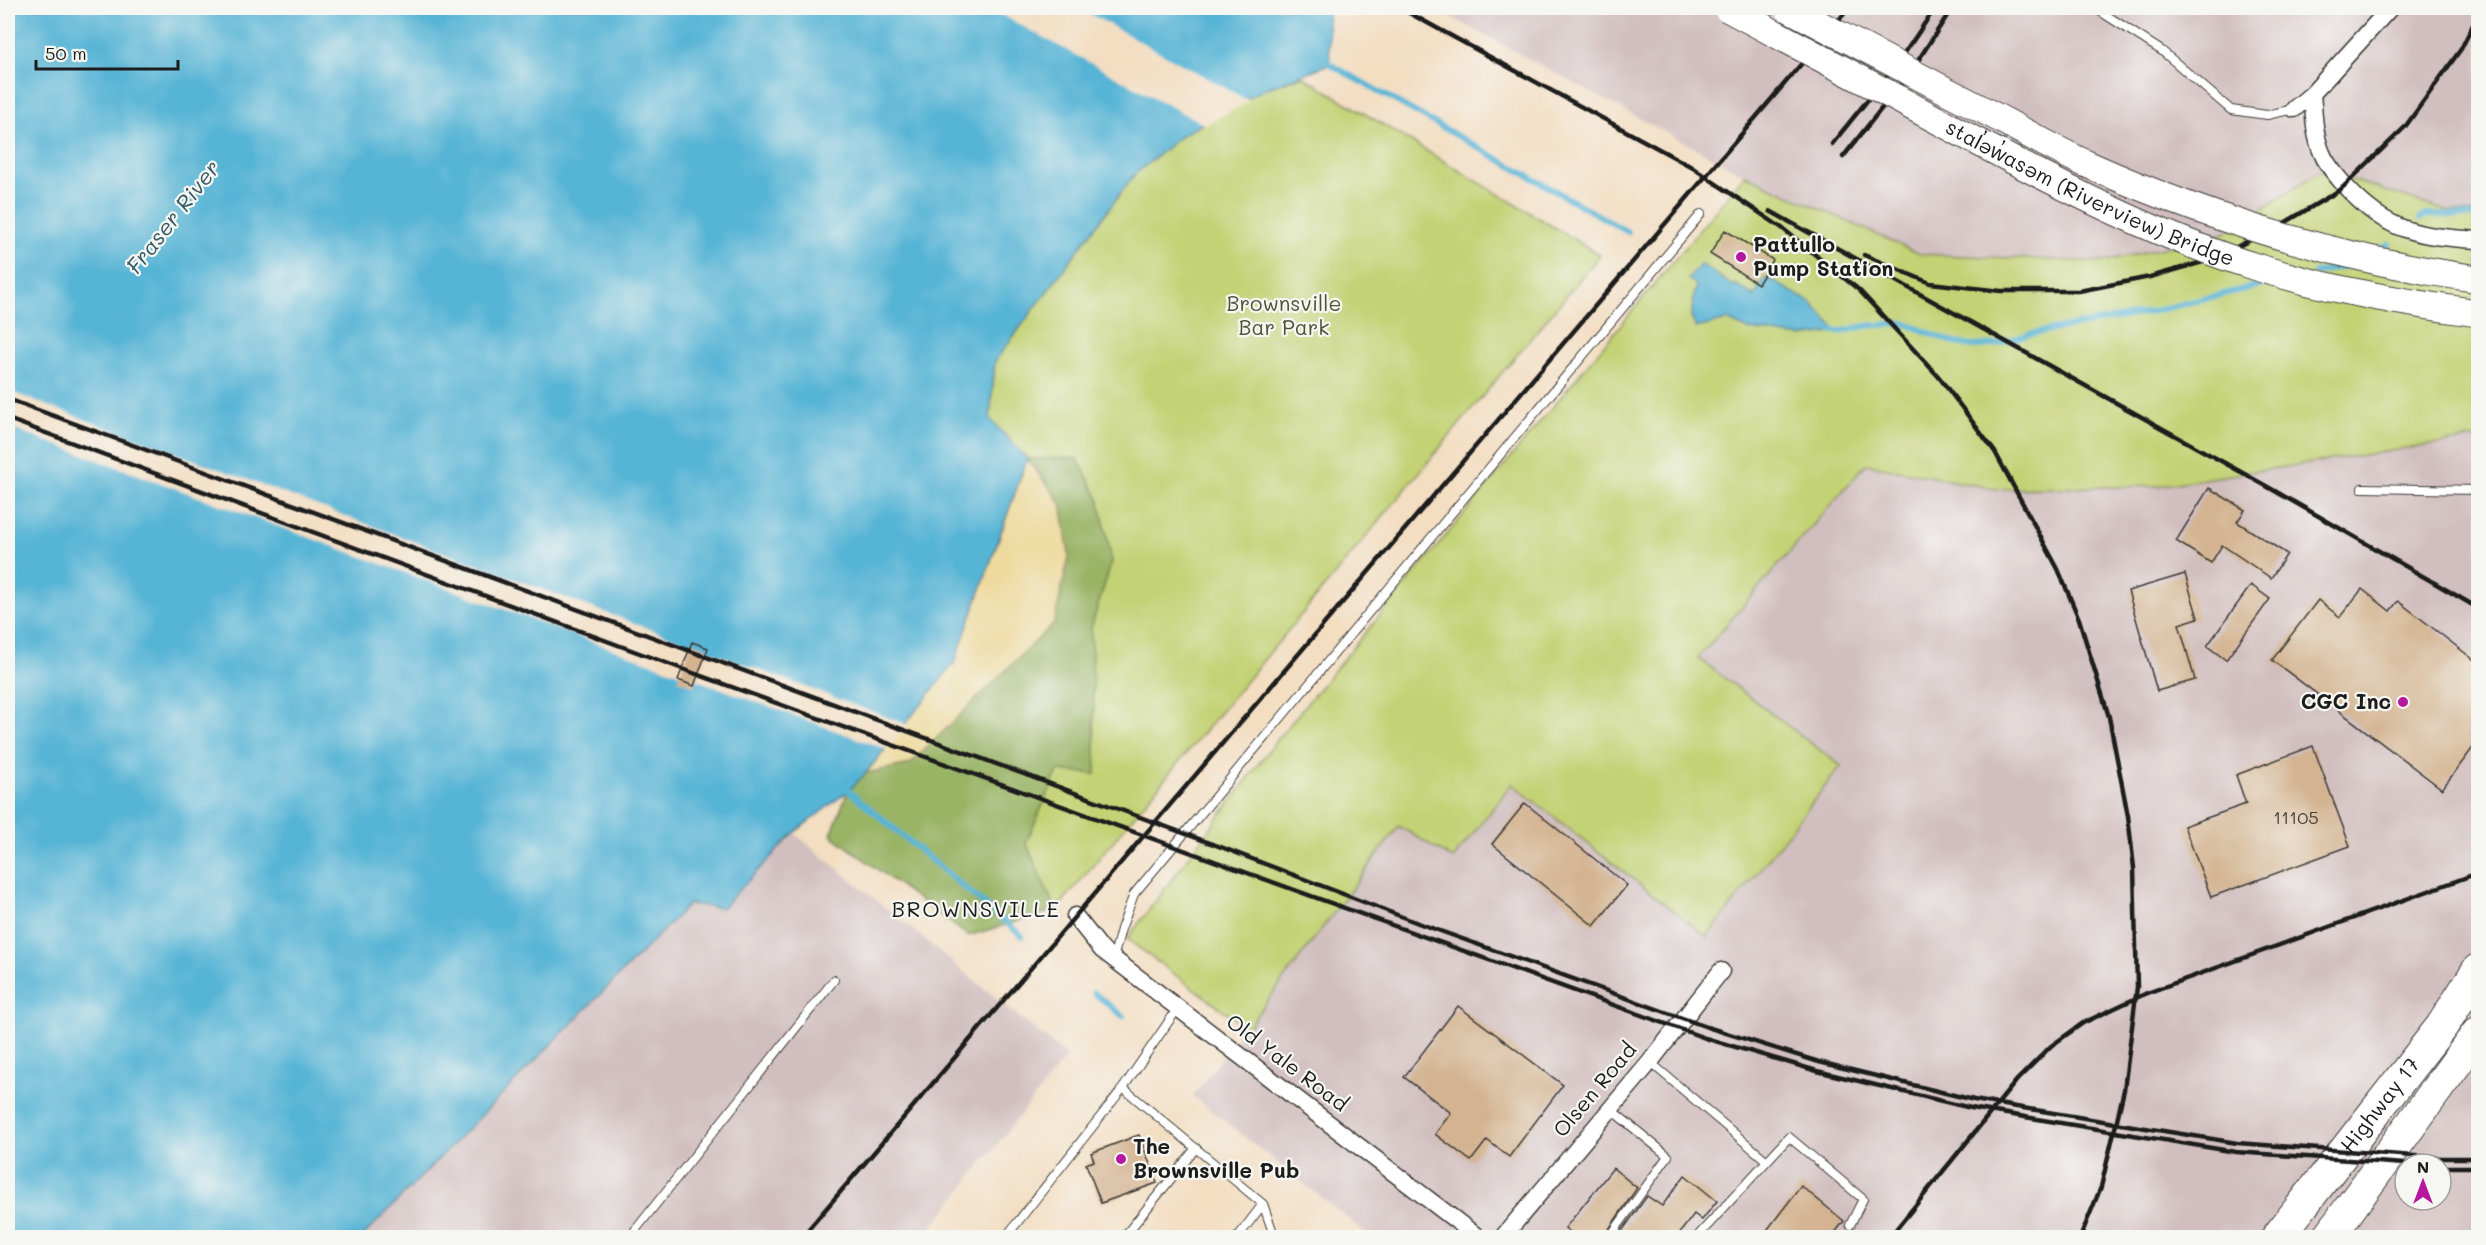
<svg xmlns="http://www.w3.org/2000/svg" width="2486" height="1245" viewBox="0 0 2486 1245" font-family="Mali,sans-serif">
  <style>
    .industrial { fill: #d1bfbf; fill-rule: evenodd }
    .green { fill: #c3d274; stroke: #707748; stroke-width: 1.5 }
    .forest { fill: #9ab466; stroke: #5b6841; stroke-width: 1.5 }
    .sand { fill: #eeda9e; stroke: #857b5d; stroke-width: 1.5 }
    .water { fill: #57b4d5; stroke: #3a6878; stroke-width: 1.5 }
    .pier { fill: #f3dec2 }
    .lines { fill: none; stroke-linecap: round; stroke-linejoin: round }
    .stream { stroke: #57b4d5; stroke-width: 6 }
    .building { fill: #d3b390 }
    .service-casing { stroke: #3c3935; stroke-width: 10 }
    .minor-casing { stroke: #3c3935; stroke-width: 19 }
    .motorway-casing { stroke: #3c3935; stroke-width: 34 }
    .service { stroke: #fff; stroke-width: 8 }
    .minor { stroke: #fff; stroke-width: 16 }
    .motorway { stroke: #fff; stroke-width: 32 }
    .rail { stroke: #1c1c1c; stroke-width: 4.5 }
    .primary-bridge-casing { stroke: #3c3935; stroke-width: 29; stroke-linecap: butt }
    .primary-bridge { stroke: #fff; stroke-width: 27 }
    .poi-dot { fill: #b5179e; stroke: #f6f6f2; stroke-width: 2 }
    .labels { text-anchor: middle; stroke-width: 4.5; stroke-linejoin: round; paint-order: stroke }
    .number-label { font-size: 18px; fill: #4a4239 }
    .street-label { font-size: 21px; fill: #1c1c1c; stroke: #f6f6f2 }
    .poi-label { font-size: 21px; font-weight: bold; fill: #1c1c1c; stroke: #f6f6f2; text-anchor: start }
    .park-label { font-size: 21px; fill: #4e5336; stroke: #f6f6f2 }
    .water-label { font-size: 22px; font-style: italic; fill: #345966; stroke: #f6f6f2 }
    .neighbourhood-label { font-size: 22px; letter-spacing: 1.5px; fill: #1c1c1c; stroke: #f6f6f2 }
  </style>
  <rect width="100%" height="100%" fill="#f6f6f2"/>
  <filter id="ink" filterUnits="userSpaceOnUse"><feTurbulence type="fractalNoise" baseFrequency=".0167" numOctaves="2"/><feDisplacementMap in="SourceGraphic" scale="12" xChannelSelector="R" yChannelSelector="G"/><feConvolveMatrix kernelMatrix="1 2 1 2 8 2 1 2 1" color-interpolation-filters="sRGB"/></filter>
  <filter id="wash" filterUnits="userSpaceOnUse"><feTurbulence type="fractalNoise" baseFrequency=".008" numOctaves="4" result="noise"/><feDisplacementMap in="SourceGraphic" scale="24" xChannelSelector="R" yChannelSelector="G"/><feGaussianBlur stdDeviation="1.35" result="paint"/><feColorMatrix in="noise" values="0 0 0 0 0 0 0 0 0 0 0 0 0 0 0 0 0 1.4 0 .05"/><feComposite in="paint" operator="in"/></filter>
  <g filter="url(#wash)">
    <rect width="100%" height="100%" fill="#f3dec2"/>
    <!-- industrial -->
    <path class="industrial" d="M1434,8h1044v205l-29,-1 -127,-42 -99,64 -121,28 -183,-8 -174,-79z
      M2478,438v799h-1107l-178,-141 206,-270 54,33 59,-75 195,152 134,-170 -143,-108 168,-195 129,26 162,-3zM2405,1164h36v36h-36z
      M794,833l273,223 -143,181 -562,1 327,-334 33,4z"/>
    <!-- green -->
    <path class="green" d="M1302,76l298,179 -544,655 -190,-137 124,-354 5,-58 139,-186 48,-40 80,-45z
      M2322,170l127,42 29,1v225l-321,48 -162,3 -129,-25 -168,194 143,108 -134,171 -195,-153 -59,75 -54,-33 -152,202 -120,-89 152,-202 466,-562 175,79 182,8 121,-28z"/>
    <!-- forest -->
    <path class="forest" d="M1077,458l22,41 13,62 -21,67 5,146 -38,-3 -32,72 30,67 -88,26 -137,-101 17,-44 18,-18 44,-9 159,-208 -8,-53 -34,-44z"/>
    <!-- sand -->
    <path class="sand" d="M1027,459l34,44 8,53 -15,67 -144,141 -44,9 89,-111z"/>
    <!-- water -->
    <path class="water" d="M8,8h1319l3,56 -68,26 -80,45 -48,40 -139,186 -5,58 37,40 -72,203 -89,111 -18,18 -54,42 -72,75 -33,-4 -327,333 -354,1z
      M1701,264l32,22 2,-2 19,12 12,-19 44,25 29,30 -37,5 -53,-7 -22,-10 -31,8 -5,-11 5,-33 -8,-5z"/>
    <!-- pier -->
    <path class="pier" d="M989,8h90l170,93 -44,24z
      M8,391l900,334 -20,25 -880,-323z"/>
    <g class="lines">
      <!-- stream -->
      <path class="stream" d="M1327,59l3,5 298,168
        M2421,218l4,-3 53,1
        M2377,251l12,-7
        M2315,273l34,-8
        M1831,330l8,2 26,-6 39,-3 51,20 18,3 21,-1 36,-11 120,-22 123,-30
        M843,786l179,150
        M1094,993l29,23"/>
    </g>
    <g id="blocks">
      <!-- building -->
      <path class="building" d="M1725,230l48,30 -15,24 -48,-30z
        M2209,488l36,22 -8,12 50,32 -16,24 -49,-33 -11,18 -35,-22z
        M2185,574l13,44 -19,6 16,56 -38,11 -29,-100z
        M2251,585l19,14 -44,61 -19,-14z
        M2362,589l28,22 8,-10 80,62v78l-36,48 -170,-129 46,-60 22,17z
        M692,642l16,6 -14,38 -16,-6z
        M2313,746l37,100 -139,51 -27,-71 62,-22 -10,-29z
        M1525,803l102,82 -33,41 -102,-82z
        M1458,1006l105,79 -54,72 -22,-17 -16,21 -36,-27 16,-21 -47,-36z
        M1139,1135l18,48 -56,20 -15,-39 8,-3 -3,-8z
        M1613,1168l24,20 -34,50h-25l-13,-10z
        M1685,1175l32,26 -15,19 -8,-6 -18,24h-59l30,-42 15,10z
        M1801,1186l43,35 -13,17h-70z"/>
    </g>
  </g>
  <g filter="url(#ink)">
    <use href="#blocks" fill-opacity="0" stroke="#3c3935" stroke-width="1.5"/>
    <g class="lines">
      <defs>
        <path id="service" d="M2095,8l67,43 69,59 36,5 27,-6
          M2362,488l116,2
          M1113,959l8,-30 13,-35 567,-680
          M1650,1062l117,99
          M1123,1088l140,116 -26,34
          M1263,1204l12,34
          M629,1238l205,-258
          M1005,1238l118,-150 55,-80
          M1123,1238l73,-90
          M1609,1238l59,-82 -59,-48
          M1696,1238l93,-101 74,62 -13,26"/>
        <path id="minor" d="M2312,94c2,20 2,41 10,59 5,13 15,23 24,34 42,46 73,49 132,53
          M2294,109l18,-15 78,-86
          M1075,916l27,34 377,288
          M1502,1238l148,-176 71,-91"/>
        <g id="motorway">
          <path id="s1" d="M2277,1238l165,-212 36,-56"/>
          <path d="M2328,1238l150,-205"/>
        </g>
      </defs>
      <!-- service casing -->
      <use href="#service" class="service-casing"/>
      <!-- minor casing -->
      <use href="#minor" class="minor-casing"/>
      <!-- motorway casing -->
      <use href="#motorway" class="motorway-casing"/>
      <!-- service -->
      <use href="#service" class="service"/>
      <!-- minor -->
      <use href="#minor" class="minor"/>
      <!-- motorway -->
      <use href="#motorway" class="motorway"/>
      <!-- rail -->
      <path class="rail" d="M1400,8l292,159
        M1832,144l68,-84 35,-52
        M1843,157l69,-87 40,-62
        M1687,164l95,64 77,62 80,87 56,75 63,117 21,50 30,98 19,99 6,52 3,119 -13,103 -23,97 -21,51
        M1770,211l498,276 210,121
        M1864,255l66,28 71,8h78l71,-14 60,-17 71,-35 59,-35 65,-63 56,-78 17,-34
        M8,399l1213,448 197,76 289,104 112,35 155,38 263,43 204,15h37
        M8,419l688,255 1009,364 112,33 154,37 265,44 169,12
        M2441,1167h37
        M801,1238l1048,-1230
        M1889,1238l128,-158 34,-34 32,-23 64,-30 331,-120"/>
      <defs>
        <g id="primary-bridge">
          <path id="s2" d="M1727,8c77,41 155,82 232,124 96,51 194,103 297,135 73,23 148,36 222,46"/>
          <path d="M1788,8c67,35 134,70 201,105 33,17 66,37 100,52 125,56 254,95 389,114"/>
        </g>
      </defs>
      <!-- primary-bridge casing -->
      <use href="#primary-bridge" class="primary-bridge-casing"/>
      <!-- primary-bridge -->
      <use href="#primary-bridge" class="primary-bridge"/>
    </g>
  </g>
  <!-- markers -->
  <g class="poi-dot">
    <circle cx="1741" cy="257" r="6"/>
    <circle cx="2403" cy="702" r="6"/>
    <circle cx="1121" cy="1159" r="6"/>
  </g>
  <g class="labels">
    <!-- number labels -->
    <g class="number-label">
      <text x="2296" y="824">11105</text>
    </g>
    <!-- street labels -->
    <g class="street-label">
      <text dy="7" stroke="none"><textPath href="#s2" startOffset="408">stal̕əw̓asəm (Riverview) Bridge</textPath></text>
      <text transform="translate(1287 1063) rotate(37)" y="7">Old Yale Road</text>
      <text transform="translate(1595 1090) rotate(-50)" y="7">Olsen Road</text>
      <text dy="7" stroke="none"><textPath href="#s1" startOffset="168">Highway 17</textPath></text>
    </g>
    <!-- poi labels -->
    <g class="poi-label">
      <text x="1753" y="252">Pattullo<tspan x="1753" dy="24">Pump Station</tspan></text>
      <text x="2391" y="709" text-anchor="end">CGC Inc</text>
      <text x="1133" y="1154">The<tspan x="1133" dy="24">Brownsville Pub</tspan></text>
    </g>
    <!-- park labels -->
    <g class="park-label">
      <text x="1284" y="311">Brownsville<tspan x="1284" dy="24">Bar Park</tspan></text>
    </g>
    <!-- water labels -->
    <g class="water-label">
      <text transform="translate(173 217) rotate(-52)" y="8">Fraser River</text>
    </g>
    <!-- neighbourhood labels -->
    <g class="neighbourhood-label">
      <text x="976" y="917">BROWNSVILLE</text>
    </g>
  </g>
  <!-- margin -->
  <rect width="2486" height="1245" fill="none" stroke="#f6f6f2" stroke-width="30"/>
  <!-- north arrow -->
  <g transform="translate(2423 1182)"><circle r="28" fill="#f6f6f2" stroke="#9f9f9c" stroke-width="1.5"/>
  <path d="M0-4.5L10 22L0 15L-10 22Z" fill="#b5179e"/>
  <text y="-9" font-size="16" font-weight="bold" text-anchor="middle" fill="#1c1c1c">N</text>
  </g>
  <!-- scale -->
  <path d="M36 60v9h142v-9" fill="none" stroke="#1c1c1c" stroke-width="3"/>
  <text x="45" y="60" font-size="18" fill="#1c1c1c" stroke="#f6f6f2" stroke-width="4.5" paint-order="stroke">50 m</text>
</svg>
